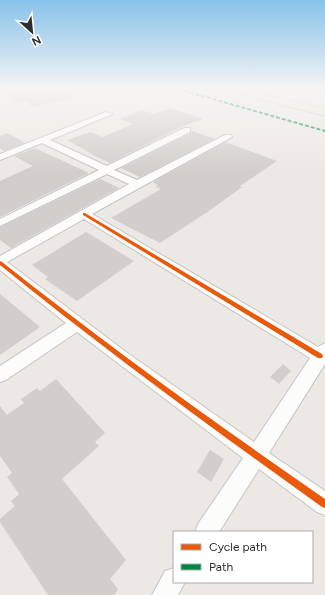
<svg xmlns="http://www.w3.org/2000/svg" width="325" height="595" viewBox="0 0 325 595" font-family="Figtree,sans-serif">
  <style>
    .building { fill: #d1cecb }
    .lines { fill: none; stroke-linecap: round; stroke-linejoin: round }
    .street-casing { stroke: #c5c4c5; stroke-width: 2 }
    .primary-casing { stroke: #c6c5c4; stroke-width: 2 }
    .street { fill: #fcfcfb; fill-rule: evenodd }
    .primary { fill: #e8e4d6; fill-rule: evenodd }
    .quiet { stroke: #00873e; stroke-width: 2; stroke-dasharray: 4 2; stroke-linecap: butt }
    .cycleway-casing { stroke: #fff; stroke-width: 3 }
    .cycleway { fill: #e8590c; fill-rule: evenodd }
  </style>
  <rect width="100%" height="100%" fill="#ece8e4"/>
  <!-- building -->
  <path class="building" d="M18,89h44l13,9 -43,9 -6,-6 -12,2 -8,-12z
    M170,108l33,11 -22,8 -71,36 -19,-9h1l-25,-14 23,-8 13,5 30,-13 -13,-5 21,-9 13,4z
    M192,131l23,8 -75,38 -19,-9 70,-35z
    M7,133l14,7 4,3 -21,8 -4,-3v-12z
    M225,142l52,19 -37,25 2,1 -33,24 -49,32 -49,-25 50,-29 -5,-2 2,-2 -5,-3z
    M35,148l54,25 -89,44v-36l33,-15 -19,-10z
    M100,179l19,9 -108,60 -11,-8v-13z
    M86,232l48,29 -57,40 -32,-22 3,-2 -16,-12z
    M0,294l40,33 -40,28z
    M283,364l8,7 -12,13 -9,-7z
    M56,379l49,54 -10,9 4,4 -37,33 64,81 -16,19 8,10 -4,6h-66l-48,-73v-3l15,-13 -4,-5 8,-7 -12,-17 5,-4 -12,-17v-50l7,9 17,-12 -3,-4 16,-11 3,3z
    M210,450l14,9 -13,23 -14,-10z"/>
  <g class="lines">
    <defs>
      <path id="street" d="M106,112l7,2 -63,26 57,26 77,-38h6v4l-76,38 23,10 88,-45h6l1,2 -140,77 226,133 7,-4v21l-56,89 56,38v24l-8,-3 -58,-43 -40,63h-24l3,-8 45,-66 -166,-126 -71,48 -6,2v-16l66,-43 -66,-53v-14l129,-72 -22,-10 -107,52v-7l99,-49 -57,-27 -42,17v-6zM84,219l226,139 -56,84 -128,-90 -119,-90z
        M174,568v14h11l-7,13h-26l13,-24z"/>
      <path id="primary" d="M228,89h16l81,20v7l-96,-25z"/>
    </defs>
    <!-- street casing -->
    <use href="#street" class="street-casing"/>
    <!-- primary casing -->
    <use href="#primary" class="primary-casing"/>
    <!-- street -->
    <use href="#street" class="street"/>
    <!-- primary -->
    <use href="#primary" class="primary"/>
    <!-- quiet -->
    <path class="quiet" d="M178,89l147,42"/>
    <defs>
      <path id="cycleway" d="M83,213h2l237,141 1,2 -1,2h-4l-235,-143z
        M0,261l2,1c105,83 213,161 323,237v9l-3,-1c-109,-78 -217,-157 -322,-242z"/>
    </defs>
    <!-- cycleway casing -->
    <use href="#cycleway" class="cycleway-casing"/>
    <!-- cycleway -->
    <use href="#cycleway" class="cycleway"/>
  </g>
  <!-- sky -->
  <linearGradient id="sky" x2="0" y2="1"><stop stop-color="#88c2ea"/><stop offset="0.52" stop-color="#f6f5f3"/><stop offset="1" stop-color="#f6f5f3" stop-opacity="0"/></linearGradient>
  <rect width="325" height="172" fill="url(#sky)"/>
  <!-- legend -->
  <rect x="173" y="531" width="140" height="52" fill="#ffffff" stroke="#ababab"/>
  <rect x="181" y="544" width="20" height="6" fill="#e8590c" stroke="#ababab"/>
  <text x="209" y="551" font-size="12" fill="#2e2e2e">Cycle path</text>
  <rect x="181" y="564" width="20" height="6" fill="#00873e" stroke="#ababab"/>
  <text x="209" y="571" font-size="12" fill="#2e2e2e">Path</text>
  <!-- north arrow -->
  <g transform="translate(32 32) rotate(153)" stroke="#ffffff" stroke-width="3" paint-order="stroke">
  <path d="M0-3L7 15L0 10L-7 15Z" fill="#2e2e2e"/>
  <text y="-6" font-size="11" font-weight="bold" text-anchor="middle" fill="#2e2e2e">N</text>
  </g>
</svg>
